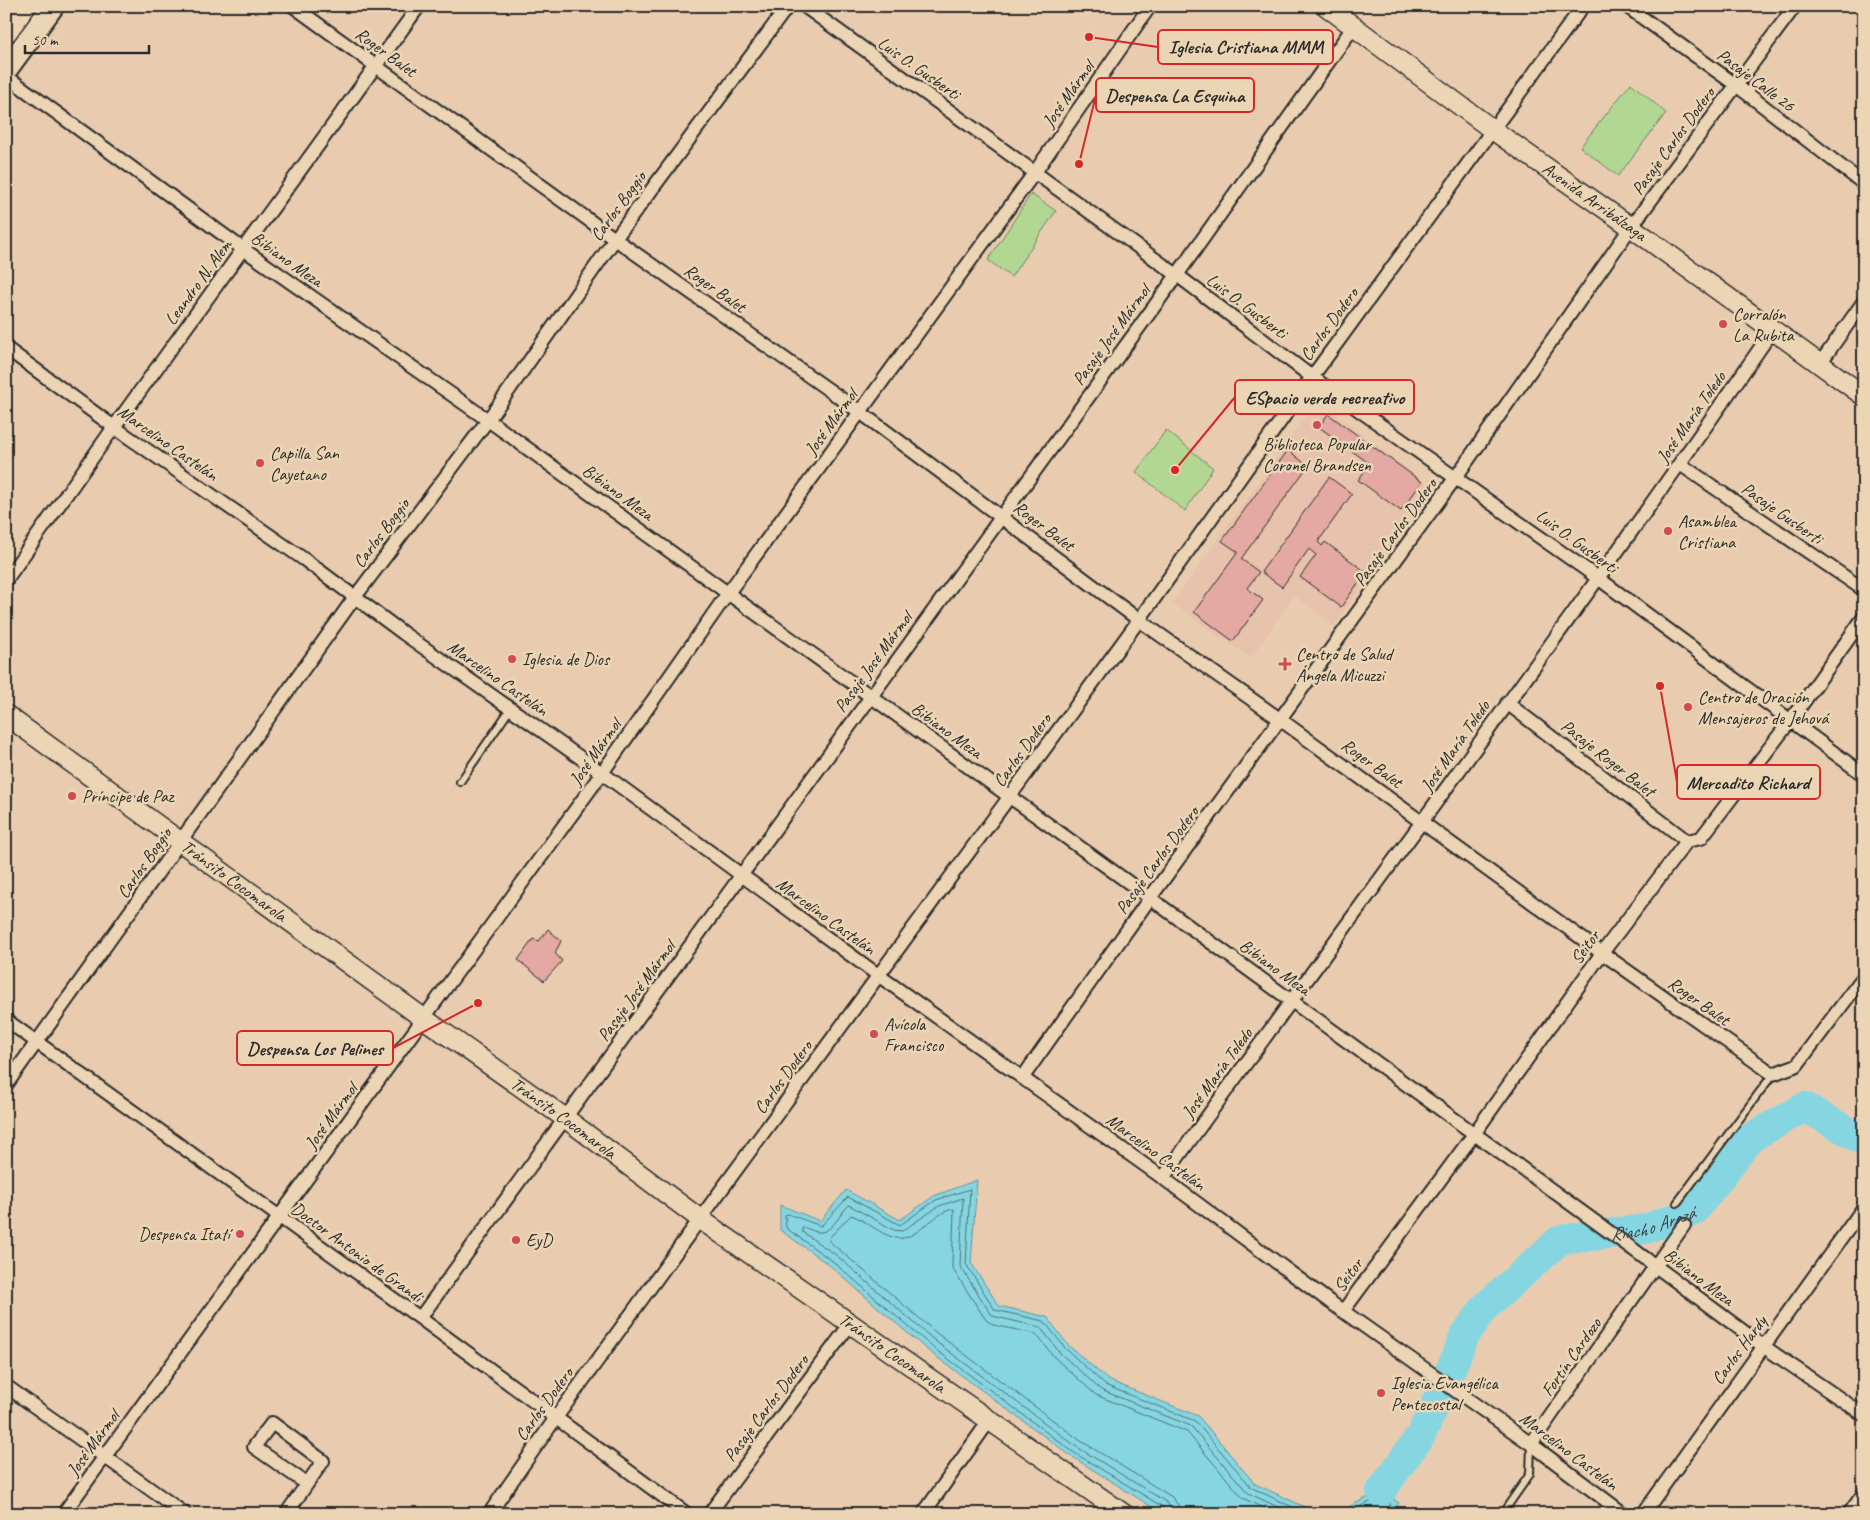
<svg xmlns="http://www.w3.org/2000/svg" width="1870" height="1520" viewBox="0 0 1870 1520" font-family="Caveat,sans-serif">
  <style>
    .built { fill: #e7c2ac }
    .green { fill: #b1d793; stroke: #6e815f }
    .water { fill: #86d6e2; stroke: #629299 }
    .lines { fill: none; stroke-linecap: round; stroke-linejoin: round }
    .shore { stroke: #4f6f74; stroke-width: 1 }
    .river { stroke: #86d6e2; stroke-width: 30 }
    .building { fill: #e3a9a2; stroke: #2b2b2b }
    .lane-casing { stroke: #2b2b2b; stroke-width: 10 }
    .street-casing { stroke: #2b2b2b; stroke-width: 16 }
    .secondary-casing { stroke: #2b2b2b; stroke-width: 22 }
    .primary-casing { stroke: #2b2b2b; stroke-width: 25 }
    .lane { stroke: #ebd5b4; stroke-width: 6 }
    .street { stroke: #ebd5b4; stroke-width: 12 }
    .secondary { stroke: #ebd5b4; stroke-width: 19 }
    .primary { stroke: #ebd5b4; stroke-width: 21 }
    .poi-dot { fill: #d1495b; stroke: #ebd5b4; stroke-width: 2 }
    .labels { text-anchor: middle; stroke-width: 5; stroke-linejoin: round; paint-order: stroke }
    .street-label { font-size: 18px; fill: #2b2b2b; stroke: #ebd5b4 }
    .poi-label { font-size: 18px; fill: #2b2b2b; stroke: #ebd5b4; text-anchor: start }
    .water-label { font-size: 19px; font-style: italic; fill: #394546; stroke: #ebd5b4 }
    .leader { fill: none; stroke: #d62828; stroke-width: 2 }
    .callout-dot { fill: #d62828; stroke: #ebd5b4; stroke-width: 2 }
    .callout { fill: #ebd5b4; stroke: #d62828; stroke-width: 2 }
    .callout-label { font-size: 19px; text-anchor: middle; font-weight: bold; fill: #2b2b2b }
  </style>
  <rect width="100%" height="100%" fill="#e9ccb0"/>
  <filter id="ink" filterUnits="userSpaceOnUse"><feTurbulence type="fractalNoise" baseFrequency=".02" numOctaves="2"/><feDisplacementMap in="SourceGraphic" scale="10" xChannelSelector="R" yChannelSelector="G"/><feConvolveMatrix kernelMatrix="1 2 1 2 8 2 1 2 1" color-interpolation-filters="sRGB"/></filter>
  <g filter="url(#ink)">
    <!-- built -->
    <path class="built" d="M1326,407l103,79 -95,140 -40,-31 -43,63 -79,-55 138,-192z"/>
    <!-- green -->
    <path class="green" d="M1631,83l35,30 -48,63 -38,-29z
      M1031,194l25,17 -45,66 -23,-17z
      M1166,430l47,38 -28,43 -49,-39z"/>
    <!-- water -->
    <path class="water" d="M977,1180l-6,83 28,43 48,11 21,28 40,35 90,36 57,68 50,23 31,6 45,-22 18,12 -9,11h-227l-92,-58 -144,-106 -99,-86 -48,-34v-25l40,16 26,-31 54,30 34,-24z"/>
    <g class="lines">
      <!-- shore -->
      <path class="shore" d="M1165,1514l-2,-7 -90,-55 -142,-106 -100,-86 -45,-32 -1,-13 3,-1 33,12 27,-29 52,28 36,-25 34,-11 -4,75 29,46 49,11 21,27 40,37 90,36 57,67 51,24 11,2
        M1171,1514l-1,-7 -4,-5 -89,-55 -142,-106 -99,-86 -34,-23v-4c6,-1 12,5 19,4 12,-1 20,-20 28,-27l45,25 8,1 37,-25 24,-8 -3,68 31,48 5,3 44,10 20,26 41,37 90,36 57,67 45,21
        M1179,1514l-1,-9 -6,-8 -91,-56 -142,-106 -110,-94v-3l22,-23c15,5 29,20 45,23 20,4 38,-27 58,-29l-2,59 34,52 8,5 42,9 19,24 41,37 91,37 56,66 32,16
        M1346,1514l34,-17 10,7 -3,10"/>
      <!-- river -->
      <g class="river">
        <path id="s1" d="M1450,1371l15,-36 21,-29 74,-66 85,-11 49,-18 56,-73 55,-31 59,34"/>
        <path d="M1381,1491l40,-56 18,-39"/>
      </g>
    </g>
    <!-- building -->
    <path class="building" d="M1328,414l94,68 -21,29 -43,-31 12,-16 -51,-37z
      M1288,450l20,16 -67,93 18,13 -12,16 16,12 -30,41 -39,-29 44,-60 -16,-11z
      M1329,477l23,17 -34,48 4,4 3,-4 41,30 -25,35 -41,-30 16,-22 -7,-6 -27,38 -21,-15z
      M548,929l13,12 -6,12 7,8 -18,20 -26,-21 15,-21 6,2z"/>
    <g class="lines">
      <defs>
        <path id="lane" d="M460,782l51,-74
          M1677,1203l96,-129
          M1502,1514l28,-40 1,-30"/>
        <path id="street" d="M293,6l322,233 245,173 279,208 142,100 321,233 171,121 24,-9 67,-89
          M804,6l373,269 135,102 286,201 266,197
          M1626,6l110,79 128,99
          M6,76l237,173 245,171 662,478 480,349 133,99 101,69
          M6,348l108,79 191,133 98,73 199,140 276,202 285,203 167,124 201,142 93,70
          M1819,365l45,-64
          M1680,464l184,126
          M6,580l108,-153 305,-421
          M1507,703l180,138
          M6,1020l414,298 267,196
          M1023,1077l127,-179 306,-421 175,-250 164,-221
          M6,1085l349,-488 133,-177 127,-181 173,-233
          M1163,1178c203,-282 412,-561 609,-847
          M1344,1310l130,-176 128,-181 85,-112 14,-3 89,-117 74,-104
          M420,1318l757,-1043 177,-249
          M6,1386l179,128
          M1531,1444l153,-219
          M63,1514l539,-741 126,-180 307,-421 115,-166
          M286,1514l37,-53 -51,-38 -18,24 53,37
          M489,1514l66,-95 145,-200 439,-599 173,-243 271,-371
          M709,1514l142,-191
          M923,1514l66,-93
          M1643,1514l221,-307
          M1849,1514l15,-21"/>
        <g id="secondary">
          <path id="s2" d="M1326,6l167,124 138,97 233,169"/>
          <path id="s3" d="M6,715l417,303 142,100 135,101 424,295"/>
        </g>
        <path id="primary" d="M6,32l19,-26
          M6,70l47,-64"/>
      </defs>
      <!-- lane casing -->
      <use href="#lane" class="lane-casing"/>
      <!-- street casing -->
      <use href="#street" class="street-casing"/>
      <!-- secondary casing -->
      <use href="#secondary" class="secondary-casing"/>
      <!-- primary casing -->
      <use href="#primary" class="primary-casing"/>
      <!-- lane -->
      <use href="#lane" class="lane"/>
      <!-- street -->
      <use href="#street" class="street"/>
      <!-- secondary -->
      <use href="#secondary" class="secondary"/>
      <!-- primary -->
      <use href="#primary" class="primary"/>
    </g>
  </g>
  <!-- markers -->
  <g class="poi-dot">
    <circle cx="1723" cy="324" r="5"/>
    <circle cx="1317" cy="425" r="5"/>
    <circle cx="260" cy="463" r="5"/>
    <circle cx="1668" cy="531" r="5"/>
    <circle cx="512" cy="659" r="5"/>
    <path d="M1282.5 656.5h5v5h5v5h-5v5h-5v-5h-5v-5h5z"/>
    <circle cx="1688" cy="707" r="5"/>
    <circle cx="72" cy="796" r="5"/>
    <circle cx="874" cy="1034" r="5"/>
    <circle cx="240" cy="1234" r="5"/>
    <circle cx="516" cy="1240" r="5"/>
    <circle cx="1381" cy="1393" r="5"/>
  </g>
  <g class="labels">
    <!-- street labels -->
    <g class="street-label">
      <text transform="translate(386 52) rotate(36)" y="6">Roger Balet</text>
      <text transform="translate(919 68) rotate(35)" y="6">Luis O. Gusberti</text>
      <text transform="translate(1756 80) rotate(37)" y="6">Pasaje Calle 26</text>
      <text transform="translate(1068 94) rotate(-55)" y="6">José Mármol</text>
      <text transform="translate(1673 141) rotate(-54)" y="6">Pasaje Carlos Dodero</text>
      <text dy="6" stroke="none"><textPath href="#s2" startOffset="332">Avenida Arribálzaga</textPath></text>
      <text transform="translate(618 206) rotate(-54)" y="6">Carlos Boggio</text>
      <text transform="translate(287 259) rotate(35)" y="6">Bibiano Meza</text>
      <text transform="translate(198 282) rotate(-54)" y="6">Leandro N. Alem</text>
      <text transform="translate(715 288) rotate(35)" y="6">Roger Balet</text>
      <text transform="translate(1247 306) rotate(37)" y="6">Luis O. Gusberti</text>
      <text transform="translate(1329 324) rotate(-54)" y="6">Carlos Dodero</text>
      <text transform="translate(1111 335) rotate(-54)" y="6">Pasaje José Mármol</text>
      <text transform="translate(1691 417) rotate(-55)" y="6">José María Toledo</text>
      <text transform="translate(831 422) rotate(-54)" y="6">José Mármol</text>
      <text transform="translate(168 443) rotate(35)" y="6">Marcelino Castelán</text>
      <text transform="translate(618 492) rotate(36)" y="6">Bibiano Meza</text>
      <text transform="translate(1782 513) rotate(35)" y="6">Pasaje Gusberti</text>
      <text transform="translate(1044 526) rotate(37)" y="6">Roger Balet</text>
      <text transform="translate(1395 532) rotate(-54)" y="6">Pasaje Carlos Dodero</text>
      <text transform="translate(381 533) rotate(-53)" y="6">Carlos Boggio</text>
      <text transform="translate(1577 541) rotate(36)" y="6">Luis O. Gusberti</text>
      <text transform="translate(873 662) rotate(-54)" y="6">Pasaje José Mármol</text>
      <text transform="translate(498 678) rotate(35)" y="6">Marcelino Castelán</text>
      <text transform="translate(947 730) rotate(36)" y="6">Bibiano Meza</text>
      <text transform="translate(1455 746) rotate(-55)" y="6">José María Toledo</text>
      <text transform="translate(1022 750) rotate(-54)" y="6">Carlos Dodero</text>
      <text transform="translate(595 752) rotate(-55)" y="6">José Mármol</text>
      <text transform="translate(1608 758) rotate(38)" y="6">Pasaje Roger Balet</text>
      <text transform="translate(1372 763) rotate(36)" y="6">Roger Balet</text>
      <text transform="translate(1157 860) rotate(-54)" y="6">Pasaje Carlos Dodero</text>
      <text transform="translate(144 863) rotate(-55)" y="6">Carlos Boggio</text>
      <text dy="6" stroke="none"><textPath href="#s3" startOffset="282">Tránsito Cocomarola</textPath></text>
      <text transform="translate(826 916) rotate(36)" y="6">Marcelino Castelán</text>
      <text transform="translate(1585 947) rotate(-54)" y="6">Seitor</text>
      <text transform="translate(1275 967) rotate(36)" y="6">Bibiano Meza</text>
      <text transform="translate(636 991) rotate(-54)" y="6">Pasaje José Mármol</text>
      <text transform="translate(1699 1001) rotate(35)" y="6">Roger Balet</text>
      <text transform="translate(1217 1073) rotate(-54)" y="6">José María Toledo</text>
      <text transform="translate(783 1077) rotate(-54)" y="6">Carlos Dodero</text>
      <text transform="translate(331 1116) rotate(-54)" y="6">José Mármol</text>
      <text dy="6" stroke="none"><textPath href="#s3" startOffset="688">Tránsito Cocomarola</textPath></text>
      <text transform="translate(1156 1152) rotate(36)" y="6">Marcelino Castelán</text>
      <text transform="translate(357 1252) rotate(36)" y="6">Doctor Antonio de Grandi</text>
      <text transform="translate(1348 1275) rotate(-54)" y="6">Seitor</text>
      <text transform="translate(1699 1277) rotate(37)" y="6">Bibiano Meza</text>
      <text transform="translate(1739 1350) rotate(-54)" y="6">Carlos Hardy</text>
      <text dy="6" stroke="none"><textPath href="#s3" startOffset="1092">Tránsito Cocomarola</textPath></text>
      <text transform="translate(1571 1357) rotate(-55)" y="6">Fortín Cardozo</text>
      <text transform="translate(544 1404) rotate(-54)" y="6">Carlos Dodero</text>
      <text transform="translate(766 1408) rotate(-53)" y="6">Pasaje Carlos Dodero</text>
      <text transform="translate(93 1443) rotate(-54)" y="6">José Mármol</text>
      <text transform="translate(1569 1451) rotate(37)" y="6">Marcelino Castelán</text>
    </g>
    <!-- poi labels -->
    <g class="poi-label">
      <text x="1733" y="320">Corralón<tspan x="1733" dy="21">La Rubita</tspan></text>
      <text x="1317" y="450" text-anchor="middle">Biblioteca Popular<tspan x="1317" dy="21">Coronel Brandsen</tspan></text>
      <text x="270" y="459">Capilla San<tspan x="270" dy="21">Cayetano</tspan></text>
      <text x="1678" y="527">Asamblea<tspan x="1678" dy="21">Cristiana</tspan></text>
      <text x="1296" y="660">Centro de Salud<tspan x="1296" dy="21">Ángela Micuzzi</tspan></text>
      <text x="522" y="665">Iglesia de Dios</text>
      <text x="1698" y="703">Centro de Oración<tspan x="1698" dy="21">Mensajeros de Jehová</tspan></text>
      <text x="82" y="802">Príncipe de Paz</text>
      <text x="884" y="1030">Avícola<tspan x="884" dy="21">Francisco</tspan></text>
      <text x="230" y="1240" text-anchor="end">Despensa Itatí</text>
      <text x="526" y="1246">EyD</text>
      <text x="1391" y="1389">Iglesia Evangélica<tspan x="1391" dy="21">Pentecostal</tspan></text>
    </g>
    <!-- water labels -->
    <g class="water-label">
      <text dy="7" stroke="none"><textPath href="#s1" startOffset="268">Riacho Arazá</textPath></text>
    </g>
  </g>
  <!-- callouts -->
  <path class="leader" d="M1089 37L1158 47M1079 164L1096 95M1175 470L1235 397M1660 686L1677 782M478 1003L393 1048"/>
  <g class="callout-dot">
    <circle cx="1089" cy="37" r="5"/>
    <circle cx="1079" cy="164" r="5"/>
    <circle cx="1175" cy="470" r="5"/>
    <circle cx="1660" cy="686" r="5"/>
    <circle cx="478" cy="1003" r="5"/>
  </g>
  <g class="callout">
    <rect x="1158" y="30" width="175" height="34" rx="5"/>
    <rect x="1096" y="78" width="158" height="34" rx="5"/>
    <rect x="1235" y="380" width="179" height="34" rx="5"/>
    <rect x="1677" y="765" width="143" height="34" rx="5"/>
    <rect x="237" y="1031" width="156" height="34" rx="5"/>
  </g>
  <g class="callout-label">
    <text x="1246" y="53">Iglesia Cristiana MMM</text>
    <text x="1175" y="102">Despensa La Esquina</text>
    <text x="1325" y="404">ESpacio verde recreativo</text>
    <text x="1748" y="789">Mercadito Richard</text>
    <text x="315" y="1055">Despensa Los Pelines</text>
  </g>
  <!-- margin -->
  <rect width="1870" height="1520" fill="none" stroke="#ebd5b4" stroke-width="25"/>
  <rect x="12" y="12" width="1845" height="1495" fill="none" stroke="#2b2b2b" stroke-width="2" filter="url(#ink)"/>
  <!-- scale -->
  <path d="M25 45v8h124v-8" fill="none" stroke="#2b2b2b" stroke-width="2.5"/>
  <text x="32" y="45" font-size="15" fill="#2b2b2b" stroke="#ebd5b4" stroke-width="4" paint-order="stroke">50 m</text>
</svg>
